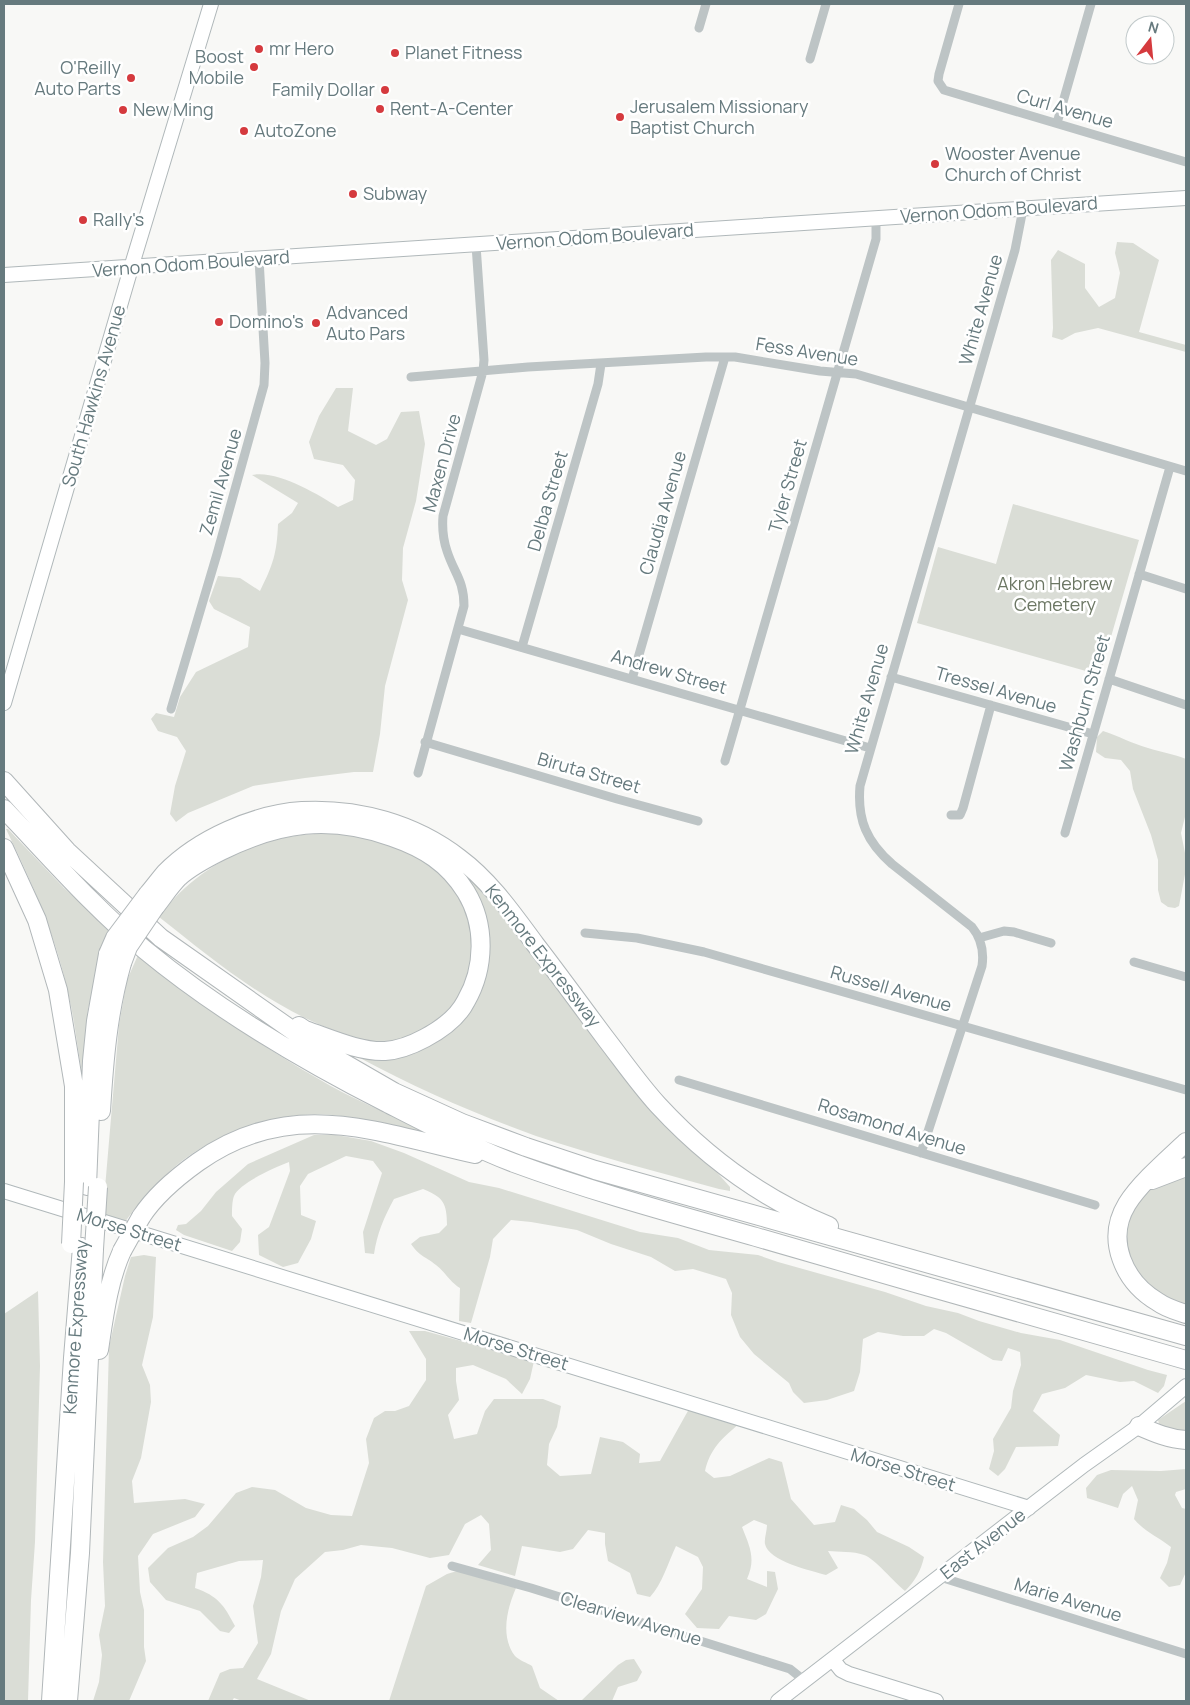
<svg xmlns="http://www.w3.org/2000/svg" width="1190" height="1705" viewBox="0 0 1190 1705" font-family="Manrope,sans-serif">
  <style>
    .green { fill: #daddd6 }
    .lines { fill: none; stroke-linecap: round; stroke-linejoin: round }
    .secondary-casing { stroke: #b0b8ba; stroke-width: 16 }
    .highway-casing { stroke: #b1b7b9; stroke-width: 20 }
    .street { stroke: #bdc4c5; stroke-width: 9 }
    .secondary { stroke: #fff; stroke-width: 14 }
    .highway { stroke: #fff; stroke-width: 18 }
    .highway-bridge-casing { stroke: #b1b7b9; stroke-width: 20; stroke-linecap: butt }
    .highway-bridge { stroke: #fff; stroke-width: 18 }
    .poi-dot { fill: #d53a3e; stroke: #fff; stroke-width: 2 }
    .labels { text-anchor: middle; stroke-width: 5; stroke-linejoin: round; paint-order: stroke }
    .poi-label { font-size: 18px; fill: #667a7e; stroke: #fff; text-anchor: start }
    .street-label { font-size: 18px; fill: #667a7e; stroke: #fff }
    .park-label { font-size: 18px; fill: #6c7764; stroke: #fff }
  </style>
  <rect width="100%" height="100%" fill="#f8f8f6"/>
  <!-- green -->
  <path class="green" d="M1117,242l16,1 26,17 -20,72 47,13v7l-88,-24 -23,5 -13,7 -10,-3 1,-9 -2,-68 7,-10 27,14v24l14,19 16,-9 5,-25 -5,-20z
    M336,388h17l-5,43 28,14 11,-6 14,-27 18,-1 6,33 -9,57 -13,47 -1,32 6,20 -23,86 -5,48 -7,38h-19l-49,6 -52,8 -65,27 -12,9 -6,-8 5,-28 11,-35 -9,-14 -19,-6 -7,-12 5,-6 18,4 6,-20 16,-25 52,-25 2,-20 -36,-18 -5,-8 9,-25 22,2 20,13c13,-26 17,-38 18,-67l14,-11 6,-10 -46,-28c26,-5 65,19 86,32l15,-7 2,-20 -12,-15 -29,-6 -5,-17 10,-26z
    M1013,504l126,36 -39,135 -183,-52 21,-76 58,17z
    M1103,731c16,5 30,13 45,17 13,4 26,6 38,11v54l-5,20 5,25v11l-7,37 -4,2 -7,-1 -7,-5 -3,-12v-30l-7,-25 -18,-46 -3,-18 -9,-11 -16,-2 -9,-6 1,-15z
    M6,829h2l56,59 48,43 -19,59 -5,19 -6,63c-5,-25 -7,-50 -13,-75 -12,-59 -37,-114 -63,-168z
    M329,833c14,2 29,2 42,5 23,7 49,17 68,32 35,28 41,80 24,118 -3,5 -5,12 -8,17 -7,8 -18,16 -26,22 -14,10 -31,17 -49,17 -10,0 -20,-5 -29,-8 -72,-21 -135,-74 -192,-119 32,-44 82,-73 136,-81 11,-2 23,-2 34,-3z
    M454,862l40,40 109,148 42,52 19,22 50,45 16,18v4l-11,-2c-61,-17 -123,-33 -183,-53 -61,-22 -120,-48 -178,-79l2,-2c12,1 26,3 38,2 12,-1 23,-7 33,-12 39,-21 58,-56 57,-100 0,-6 1,-13 0,-19 -4,-21 -23,-45 -34,-64z
    M138,955c58,44 116,87 179,123 35,21 74,37 111,54l-1,2c-32,-7 -62,-16 -94,-19 -46,-4 -95,11 -135,35 -26,15 -55,47 -73,72l-21,-6 3,-27 -2,-1 14,-163 8,-45z
    M314,1135h22l35,6 33,12 65,29 30,6 141,44 38,6 31,12 49,5 20,7 107,30 41,14 32,7 21,8 42,12 39,7 88,30 19,5 -3,11 -6,7 -24,-12 -14,1 -34,-7 -21,13 -23,6 -9,17 27,24 -2,11 -42,1 -11,22 -7,7 -9,-7 5,-18 -1,-12 18,-31 2,-17 8,-26 -1,-13 -12,-4 -6,13 -9,-1 -47,-27 -12,-4 -10,7h-21l-25,-4 -15,7 -3,33 -6,19 -27,9 -23,3 -11,-11 -4,-9 -35,-29 -14,-17 -9,-22 1,-22 -6,-14 -33,-10 -18,2 -24,-14 -40,-13 -34,-14 -46,-8 -20,-2 -18,19 -3,18 -19,66 -12,-2 1,-33c-10,-6 -15,-16 -24,-23 -11,-9 -16,-8 -25,-21l9,-7 19,-4 8,-8c0,-22 -4,-28 -24,-36l-29,10c-10,18 -17,35 -20,55l-9,-1 -2,-21 19,-59 -9,-12 -27,-5 -38,18 -8,12 1,29 15,6 -5,18 -13,24 -15,4 -24,-12 -1,-20 11,-8 8,-21 13,-35 -1,-9c-13,5 -50,21 -55,34 -2,5 -2,14 -2,20l10,13 -2,13 -8,9 -48,-16 -8,-5 2,-5 8,-1 15,-13 15,-19 32,-28z
    M1186,1172v138l-41,-24 -21,-34 5,-41 22,-24z
    M144,1255l12,2 -3,60 -11,48 8,20 1,17 -10,56 -9,23 2,22 51,-4 20,5 -10,13 -42,17 -15,22 2,36 4,18v37l2,14 -17,40h-36l6,-19 3,-27 -3,-20 6,-29 -2,-44 6,-215 16,-71 6,-19z
    M38,1291l2,75 -5,176 -4,58 -3,101h-24v-387z
    M409,1331h16l109,30 -4,18 -8,15 -16,-15 -33,-14 -17,3v13l3,19 -11,15 6,24 23,-5 8,-23 9,-12h49l18,7 -4,21 -8,17 -2,21 13,11 31,-2 9,-37 23,5 17,12 -1,9 21,-2 29,-52 50,15c-17,14 -29,25 -34,47l9,7 16,-2 39,-18 13,4 9,37 23,26 21,-3 6,-17 13,4 13,11 10,12 32,15 15,10c-3,14 -9,24 -19,34 -10,-8 -31,-33 -41,-36 -11,-4 -25,-3 -36,-4l10,17 -12,7c-14,-4 -58,-14 -61,-31 -1,-5 2,-13 2,-19l-13,-5 -12,7c8,20 14,32 5,52l20,8v-16l8,1 3,17 -12,25 -10,6 -27,-4 -10,13 -22,-1 -12,-14 17,-25 1,-22 -5,-10 -22,-11c-8,17 -14,38 -26,51l-13,-3 -7,-21 -22,-12 -3,-17v-11l-17,-3 -15,19 -13,3 -38,-6 -7,30 -37,-11 13,-15 -2,-26 -8,-9 -16,9 -16,31 -19,3 -38,-10 -31,-3 -18,5 -18,2 -30,27 -14,32 -10,43 -14,25 54,22h-69l-8,-3 -2,3h-24l12,-28 10,-4 13,-1 15,-25 -5,-37 8,-29 2,-17 -24,1 -42,12 -2,15c23,8 29,17 40,38l-6,7 -9,-2 -20,-20 -34,-11 -16,-18 -2,-14 20,-20 25,-11 15,-11 28,-33 16,-6 23,3 31,18 25,7 21,1 17,-53 -3,-24 8,-21 11,-7h10l14,-5 17,-26v-21z
    M1186,1401v31l-26,-4 -2,-8z
    M1186,1469v20l-10,3 -1,3 7,13 4,1v63l-6,13 -11,2 -9,-9 7,-15 4,-16c-13,-10 -27,-16 -37,-28l4,-19 -6,-14 -9,8 -5,14 -31,-10 -1,-10 11,-13 14,-5 50,1z
    M457,1571l59,17c-9,21 -16,48 -1,68 4,4 12,7 17,10l8,22 19,13h-170l37,-115 21,-12z
    M634,1659l8,13 -5,9 -19,6 -6,14h-31l37,-36 8,-5z"/>
  <g class="lines">
    <defs>
      <path id="secondary" d="M4,275l1182,-77
        M4,703l127,-435 80,-264
        M4,1191l1025,317
        M833,1660l8,10 8,4 87,27
        M778,1701l306,-236 55,-39 47,-40"/>
      <path id="highway" d="M4,781l63,70 94,87 155,109 78,45 68,31 64,24 69,23 591,166
        M4,809c46,48 90,99 141,141 74,61 157,110 242,153 41,21 83,43 127,60 79,29 161,51 242,74 143,42 287,82 430,123
        M4,848l33,72 21,70 16,96v96
        M148,894c6,-7 11,-14 17,-21 33,-34 90,-59 137,-62 56,-3 113,13 157,47 31,23 53,55 76,86 24,31 47,63 71,95 17,22 33,45 52,66 48,52 105,94 171,121
        M155,907c8,-10 15,-21 24,-30 11,-10 28,-19 42,-26 59,-29 108,-36 171,-14 32,11 56,26 74,55 20,33 19,76 0,109 -8,16 -26,29 -41,37 -13,7 -25,12 -40,13 -26,1 -56,-13 -80,-21l-6,-4
        M101,1111c3,-50 7,-99 21,-148
        M1186,1142c-18,17 -46,41 -59,62 -22,36 -3,78 31,98 8,6 19,9 28,12
        M1152,1180l34,-13
        M87,1186l5,-125 4,-40 12,-67
        M141,1217c15,-23 36,-40 57,-55 93,-66 178,-30 277,-8
        M99,1350c5,-33 9,-68 23,-99
        M1139,1426c16,7 30,13 47,14
        M51,1701l22,-343 9,-111
        M68,1701l12,-148 14,-304"/>
    </defs>
    <!-- secondary casing -->
    <use href="#secondary" class="secondary-casing"/>
    <!-- highway casing -->
    <use href="#highway" class="highway-casing"/>
    <!-- street -->
    <path class="street" d="M959,4l-20,70 -1,7 6,9 242,72
      M699,28l7,-24
      M810,59l16,-55
      M1057,123l34,-119
      M411,377l117,-10 178,-10h29l85,14 36,3 330,97
      M1139,574l47,15
      M458,629l412,119
      M522,647l76,-263 3,-20
      M891,677l202,57
      M632,679l93,-322
      M1109,679l77,26
      M171,709l46,-155 47,-169 1,-22 -6,-104
      M425,742l192,57 81,22
      M725,761l151,-522v-21
      M418,773l46,-167c0,-26 -10,-33 -17,-55 -4,-12 -5,-23 -4,-35l40,-145 1,-11 -8,-115
      M951,815h9l3,-7 28,-103
      M1065,833l105,-366
      M585,933l52,5 67,14 482,138
      M979,938l25,-7 10,1 37,11
      M1134,962l52,15
      M679,1080l416,125
      M921,1153l61,-187c2,-14 -1,-28 -10,-39l-80,-63c-25,-22 -35,-44 -32,-78l155,-536 8,-41
      M452,1566l79,22 259,81 15,12
      M940,1577l246,77"/>
    <!-- secondary -->
    <use href="#secondary" class="secondary"/>
    <!-- highway -->
    <use href="#highway" class="highway"/>
    <defs>
      <path id="highway-bridge" d="M108,954l7,-16 33,-44
        M122,963l6,-16 27,-40
        M71,1244l3,-62
        M94,1249l4,-62
        M122,1251l19,-34"/>
    </defs>
    <!-- highway-bridge casing -->
    <use href="#highway-bridge" class="highway-bridge-casing"/>
    <!-- highway-bridge -->
    <use href="#highway-bridge" class="highway-bridge"/>
  </g>
  <!-- markers -->
  <g class="poi-dot">
    <circle cx="259" cy="49" r="5"/>
    <circle cx="395" cy="53" r="5"/>
    <circle cx="254" cy="67" r="5"/>
    <circle cx="131" cy="78" r="5"/>
    <circle cx="385" cy="90" r="5"/>
    <circle cx="380" cy="109" r="5"/>
    <circle cx="123" cy="110" r="5"/>
    <circle cx="620" cy="117" r="5"/>
    <circle cx="244" cy="131" r="5"/>
    <circle cx="935" cy="164" r="5"/>
    <circle cx="353" cy="194" r="5"/>
    <circle cx="83" cy="220" r="5"/>
    <circle cx="219" cy="322" r="5"/>
    <circle cx="316" cy="323" r="5"/>
  </g>
  <g class="labels">
    <!-- poi labels -->
    <g class="poi-label">
      <text x="269" y="55">mr Hero</text>
      <text x="405" y="59">Planet Fitness</text>
      <text x="244" y="63" text-anchor="end">Boost<tspan x="244" dy="21">Mobile</tspan></text>
      <text x="121" y="74" text-anchor="end">O'Reilly<tspan x="121" dy="21">Auto Parts</tspan></text>
      <text x="375" y="96" text-anchor="end">Family Dollar</text>
      <text x="630" y="113">Jerusalem Missionary<tspan x="630" dy="21">Baptist Church</tspan></text>
      <text x="390" y="115">Rent-A-Center</text>
      <text x="133" y="116">New Ming</text>
      <text x="254" y="137">AutoZone</text>
      <text x="945" y="160">Wooster Avenue<tspan x="945" dy="21">Church of Christ</tspan></text>
      <text x="363" y="200">Subway</text>
      <text x="93" y="226">Rally's</text>
      <text x="326" y="319">Advanced<tspan x="326" dy="21">Auto Pars</tspan></text>
      <text x="229" y="328">Domino's</text>
    </g>
    <!-- street labels -->
    <g class="street-label">
      <text transform="translate(1065 109) rotate(16)" y="6">Curl Avenue</text>
      <text transform="translate(999 210) rotate(-4)" y="6">Vernon Odom Boulevard</text>
      <text transform="translate(595 237) rotate(-4)" y="6">Vernon Odom Boulevard</text>
      <text transform="translate(191 264) rotate(-4)" y="6">Vernon Odom Boulevard</text>
      <text transform="translate(981 310) rotate(-74)" y="6">White Avenue</text>
      <text transform="translate(807 352) rotate(9)" y="6">Fess Avenue</text>
      <text transform="translate(94 396) rotate(-74)" y="6">South Hawkins Avenue</text>
      <text transform="translate(442 463) rotate(-75)" y="6">Maxen Drive</text>
      <text transform="translate(221 482) rotate(-74)" y="6">Zemil Avenue</text>
      <text transform="translate(788 486) rotate(-74)" y="6">Tyler Street</text>
      <text transform="translate(548 501) rotate(-74)" y="6">Delba Street</text>
      <text transform="translate(663 513) rotate(-74)" y="6">Claudia Avenue</text>
      <text transform="translate(669 672) rotate(16)" y="6">Andrew Street</text>
      <text transform="translate(996 690) rotate(16)" y="6">Tressel Avenue</text>
      <text transform="translate(867 699) rotate(-74)" y="6">White Avenue</text>
      <text transform="translate(1085 703) rotate(-74)" y="6">Washburn Street</text>
      <text transform="translate(589 773) rotate(16)" y="6">Biruta Street</text>
      <text transform="translate(543 956) rotate(52)" y="6">Kenmore Expressway</text>
      <text transform="translate(891 989) rotate(16)" y="6">Russell Avenue</text>
      <text transform="translate(892 1127) rotate(17)" y="6">Rosamond Avenue</text>
      <text transform="translate(129 1230) rotate(17)" y="6">Morse Street</text>
      <text transform="translate(76 1327) rotate(-86)" y="6">Kenmore Expressway</text>
      <text transform="translate(516 1349) rotate(17)" y="6">Morse Street</text>
      <text transform="translate(903 1470) rotate(17)" y="6">Morse Street</text>
      <text transform="translate(983 1544) rotate(-38)" y="6">East Avenue</text>
      <text transform="translate(1068 1600) rotate(17)" y="6">Marie Avenue</text>
      <text transform="translate(631 1619) rotate(17)" y="6">Clearview Avenue</text>
    </g>
    <!-- park labels -->
    <g class="park-label">
      <text x="1055" y="590">Akron Hebrew<tspan x="1055" dy="21">Cemetery</tspan></text>
    </g>
  </g>
  <!-- border -->
  <rect width="1190" height="1705" fill="none" stroke="#667a7e" stroke-width="10"/>
  <!-- north arrow -->
  <g transform="translate(1150 40) rotate(16)"><circle r="24" fill="#ffffff" stroke="#c2cacb"/>
  <path d="M0-4L9 19L0 12L-9 19Z" fill="#d53a3e"/>
  <text y="-8" font-size="14" font-weight="bold" text-anchor="middle" fill="#667a7e">N</text>
  </g>
</svg>
